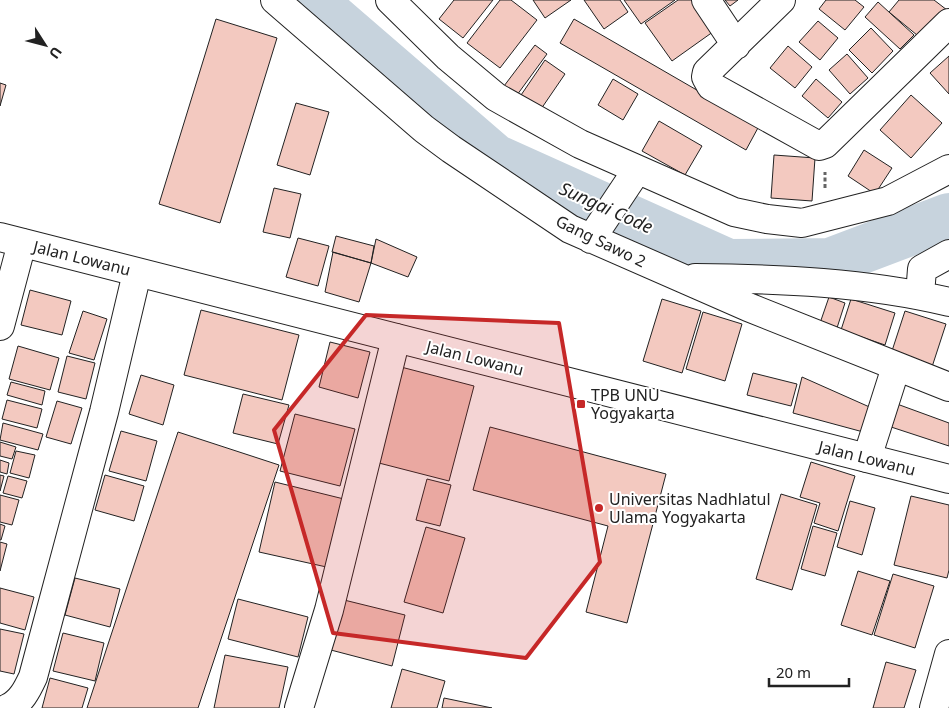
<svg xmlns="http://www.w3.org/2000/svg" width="949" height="708" viewBox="0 0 949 708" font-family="'Noto Sans',sans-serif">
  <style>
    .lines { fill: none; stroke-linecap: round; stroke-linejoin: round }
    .river { stroke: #c7d3dd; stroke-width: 48 }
    .building { fill: #f3c9c0; stroke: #222 }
    .minor-casing { stroke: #222; stroke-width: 30 }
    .major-casing { stroke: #222; stroke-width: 30 }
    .path { stroke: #646464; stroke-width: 3; stroke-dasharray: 4 2.5; stroke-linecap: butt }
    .minor { stroke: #fff; stroke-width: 28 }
    .major { stroke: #fff; stroke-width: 28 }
    .marked { fill: #c62828; fill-opacity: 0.2; stroke: #c62828; stroke-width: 4; stroke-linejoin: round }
    .poi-dot { fill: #c62828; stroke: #fff; stroke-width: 2 }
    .labels { text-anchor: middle; stroke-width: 4; stroke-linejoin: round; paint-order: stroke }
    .street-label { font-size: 16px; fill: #222; stroke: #fff }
    .poi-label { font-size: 16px; fill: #222; stroke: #fff; text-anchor: start }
    .water-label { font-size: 18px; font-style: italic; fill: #222; stroke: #fff }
  </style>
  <rect width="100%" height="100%" fill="#fff"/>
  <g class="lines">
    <!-- river -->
    <path class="river" d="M312,0l183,158 233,105 102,-1 119,-45"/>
  </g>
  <!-- building -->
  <path class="building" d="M454,0h39l-30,38 -24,-19z
    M500,0h11l26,20 -37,48 -33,-25z
    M533,0h38l-26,18z
    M584,0h36l8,12 -24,17z
    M624,0h51l-34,24z
    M678,0h18l21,29 -45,32 -27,-38z
    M725,0h13l-8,6z
    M826,0h29l9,7 -19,23 -26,-21z
    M899,0h35l13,10 -24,30 -34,-28z
    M878,2l36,33 -14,14 -35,-32z
    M216,19l61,19 -57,185 -61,-19z
    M574,19l185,107 -13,24 -186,-107z
    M818,21l20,17 -18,22 -21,-18z
    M871,28l22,23 -21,22 -23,-23z
    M535,45l12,9 -30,41 -13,-9z
    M788,46l24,21 -17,21 -25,-20z
    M847,54l21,24 -18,16 -21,-24z
    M949,56v38l-19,-21z
    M545,60l20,14 -26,38 -20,-14z
    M613,79l25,15 -15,26 -25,-15z
    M816,79l26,23 -14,16 -26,-22z
    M0,83l6,2 -6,21z
    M911,95l31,28 -31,35 -31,-28z
    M296,103l33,9 -19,63 -33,-10z
    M659,121l43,25 -17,29 -43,-24z
    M864,150l28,18 -17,26 -27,-18z
    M774,155l41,3 -3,43 -41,-3z
    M274,188l27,6 -11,44 -27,-6z
    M336,236l38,10 -3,17 -39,-11z
    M298,238l31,8 -11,40 -32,-9z
    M376,239l41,18 -9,20 -37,-14z
    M333,252l38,11 -12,39 -34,-10z
    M30,290l41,11 -9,34 -41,-10z
    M829,297l16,6 -9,28 -17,-5z
    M662,299l39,12 -19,62 -39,-12z
    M851,299l44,14 -10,32 -44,-15z
    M201,310l98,25 -17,65 -98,-25z
    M83,311l24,8 -13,41 -25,-7z
    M905,311l41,13 -15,46 -41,-13z
    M703,312l39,12 -17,57 -39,-12z
    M330,342l40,10 -12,46 -39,-11z
    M18,346l41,12 -9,32 -41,-11z
    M67,356l28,7 -9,36 -28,-7z
    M401,367l73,19 -25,95 -74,-19z
    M753,373l44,11 -6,22 -44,-11z
    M141,375l33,10 -11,40 -34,-11z
    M802,377l72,32 -7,24 -74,-20z
    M11,382l34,9 -3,14 -35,-10z
    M243,394l46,11 -11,39 -45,-11z
    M7,400l35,9 -5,19 -35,-9z
    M57,401l25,7 -11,36 -25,-7z
    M897,404l52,19v23l-64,-21z
    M295,414l60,15 -15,57 -60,-15z
    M3,423l40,11 -5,16 -38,-10z
    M490,427l176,47 -39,149 -41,-11 22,-86 -135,-36z
    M121,431l36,10 -11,40 -37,-10z
    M178,432l101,33 -81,243h-111z
    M0,442l16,5 -4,12 -12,-3z
    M16,451l19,4 -6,23 -19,-5z
    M0,460l9,3 -2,11 -7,-2z
    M811,462l44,14 -17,55 -24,-8 6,-20 -20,-6z
    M0,475l4,1 -4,15z
    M105,475l39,11 -10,35 -39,-11z
    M8,476l19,5 -5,17 -19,-5z
    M427,479l24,6 -11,41 -24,-6z
    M275,482l73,18 -17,68 -72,-16z
    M781,494l36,11 -25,85 -36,-11z
    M0,495l19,5 -7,25 -12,-3z
    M911,496l38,9v65l-2,8 -53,-13z
    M850,501l25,7 -13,47 -25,-8z
    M0,524l5,2 -4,14h-1z
    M813,526l24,7 -12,43 -24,-7z
    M426,527l39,11 -22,75 -39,-11z
    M0,542l7,2 -7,27z
    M858,571l32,10 -18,54 -31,-10z
    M893,574l41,12 -19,62 -41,-13z
    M75,578l45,11 -10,38 -45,-12z
    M0,588l34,9 -9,33 -25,-7z
    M238,599l70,18 -10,40 -70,-18z
    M340,599l65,16 -13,51 -65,-17z
    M0,629l24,5 -10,40 -14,-3z
    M63,633l41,10 -9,38 -42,-10z
    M225,655l63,12 -9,41h-65z
    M886,662l30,8 -12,38h-31z
    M402,669l43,12 -8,27h-46z
    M50,678l38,10 -6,20h-40z
    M444,698l48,10h-50z"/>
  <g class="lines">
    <defs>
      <path id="minor" d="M275,0l149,129 27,20 119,80 178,78 201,80
        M390,0l58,57 48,40 84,47 154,68 33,7 35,4 86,-22 61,-32
        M706,0l30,45
        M781,0l-74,72 -1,5 5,9 108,60 6,-2 124,-121
        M591,239l46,-69
        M695,278c85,1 171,4 254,24
        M920,295l2,-26 27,-15
        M0,326l22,-83
        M867,458l29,-91
        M8,708c13,-6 19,-18 25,-31l71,-265 33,-139
        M299,708l30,-98 67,-272
        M934,708l15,-54"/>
      <path id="major" d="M0,237l949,242"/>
    </defs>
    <!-- minor casing -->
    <use href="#minor" class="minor-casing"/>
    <!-- major casing -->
    <use href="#major" class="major-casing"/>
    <!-- path -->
    <path class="path" d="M825,188v-16"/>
    <!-- minor -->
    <use href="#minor" class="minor"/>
    <!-- major -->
    <use href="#major" class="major"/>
  </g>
  <!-- marked area -->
  <path class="marked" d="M366,315l193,8 41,239 -74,96 -193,-25 -59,-203z"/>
  <!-- markers -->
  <g class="poi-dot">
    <rect x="576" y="399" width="10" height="10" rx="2.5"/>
    <circle cx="599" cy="508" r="5"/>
  </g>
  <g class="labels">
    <!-- street labels -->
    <g class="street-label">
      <text transform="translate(601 241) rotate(26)" y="6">Gang Sawo 2</text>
      <text transform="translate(82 258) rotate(14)" y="6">Jalan Lowanu</text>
      <text transform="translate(475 358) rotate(14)" y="6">Jalan Lowanu</text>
      <text transform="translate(867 458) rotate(14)" y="6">Jalan Lowanu</text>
    </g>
    <!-- poi labels -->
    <g class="poi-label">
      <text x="591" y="401">TPB UNU<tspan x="591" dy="18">Yogyakarta</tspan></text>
      <text x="609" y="505">Universitas Nadhlatul<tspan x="609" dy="18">Ulama Yogyakarta</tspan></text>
    </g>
    <!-- water labels -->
    <g class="water-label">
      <text transform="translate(606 208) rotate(24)" y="6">Sungai Code</text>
    </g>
  </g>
  <!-- north arrow -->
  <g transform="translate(45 45) rotate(126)" stroke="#ffffff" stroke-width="4" paint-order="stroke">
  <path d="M0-4L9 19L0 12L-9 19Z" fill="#222222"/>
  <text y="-8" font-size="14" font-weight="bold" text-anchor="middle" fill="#222222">U</text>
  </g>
  <!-- scale -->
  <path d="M769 678v8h80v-8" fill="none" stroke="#222222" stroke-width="2.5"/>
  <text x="776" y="678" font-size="15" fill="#222222" stroke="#ffffff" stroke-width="4" paint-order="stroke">20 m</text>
</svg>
